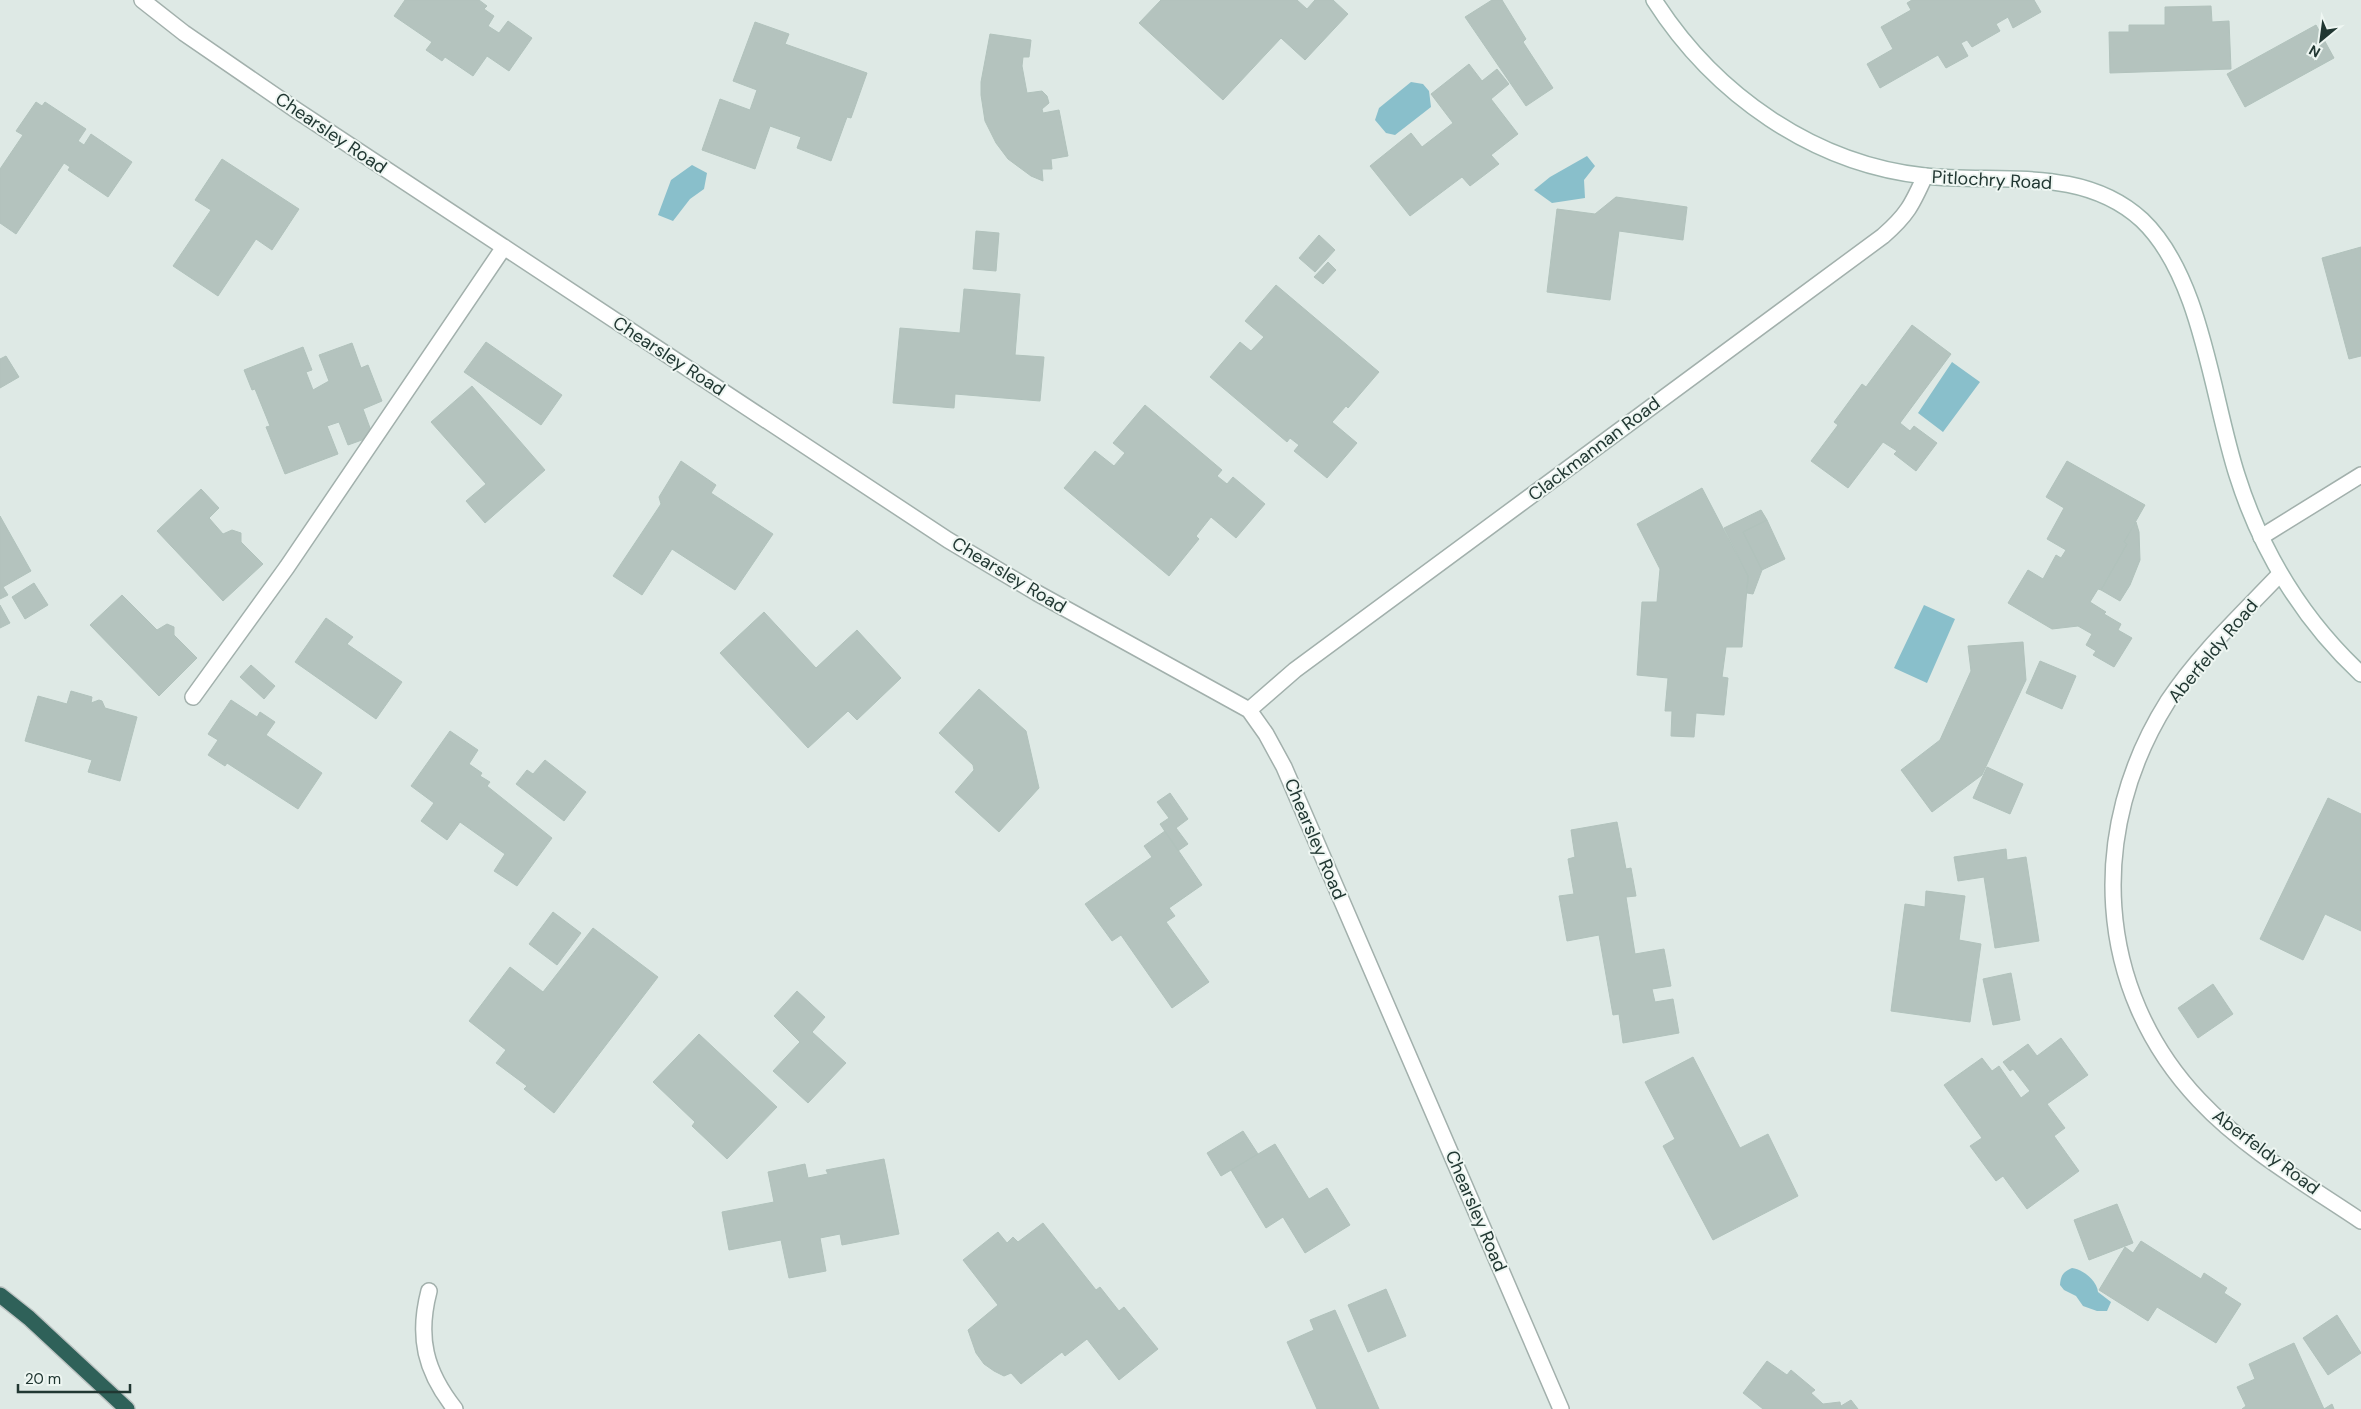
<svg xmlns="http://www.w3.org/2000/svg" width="2361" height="1409" viewBox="0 0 2361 1409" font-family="'DM Sans',sans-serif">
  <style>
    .water { fill: #89bfcb }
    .building { fill: #b4c3be; stroke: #b1c2bc }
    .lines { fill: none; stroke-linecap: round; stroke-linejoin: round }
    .lane-casing { stroke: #a2b0ac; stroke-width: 18 }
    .street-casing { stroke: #a2b0ac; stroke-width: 18 }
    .secondary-casing { stroke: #9eb4ad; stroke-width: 18 }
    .highway-casing { stroke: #bcc3c2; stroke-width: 18 }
    .lane { stroke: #fff; stroke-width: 15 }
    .street { stroke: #fff; stroke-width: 15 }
    .secondary { stroke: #fff; stroke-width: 15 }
    .highway { stroke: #2f6159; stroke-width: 15 }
    .labels { text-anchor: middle; stroke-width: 4; stroke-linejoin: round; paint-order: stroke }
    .street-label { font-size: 18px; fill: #213732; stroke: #eef6f2 }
  </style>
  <rect width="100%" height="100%" fill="#dee9e5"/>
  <!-- water -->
  <path class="water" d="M1411,82l12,2 6,7 2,16 -36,28 -9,-2 -11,-13 4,-12z
    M1587,156l8,10 -11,14 1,18 -33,5 -18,-13 16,-13z
    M692,165l15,8 -3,16 -14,10 -17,22 -15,-6 13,-35z
    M1952,362l28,20 -37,50 -25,-19z
    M1924,605l31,14 -28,64 -33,-15z
    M2072,1268c10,1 25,12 26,24l13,10 -4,9h-10l-14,-5 -7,-10 -12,-6 -4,-5c1,-10 3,-13 12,-17z"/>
  <!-- building -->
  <path class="building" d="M405,0h74l8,6 -3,3 10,7 -6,10 11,7 9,-12 24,17 -23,33 -22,-15 -14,20 -28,-19 -3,4 -16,-11 6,-8 -38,-26z
    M1161,0h136l10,9 8,-9h18l15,14 -43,46 -24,-22 -58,62 -84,-77z
    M1492,0h10l24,39 -3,3 30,46 -27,18 -61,-89z
    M1912,0h122l7,12 -28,16 -5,-11 -12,7 4,7 -28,16 -5,-7 -6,3 7,13 -22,12 -8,-13 -58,33 -13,-24 26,-15 -12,-22 30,-17 -4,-7z
    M2211,6l1,16 17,-1 2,48 -121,4 -1,-41h20v-7h36v-18z
    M755,22l34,12 -4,10 82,29 -16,45 -4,-1 -16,44 -34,-13 4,-11 -31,-11 -15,43 -53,-19 18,-51 30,11 7,-20 -24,-9z
    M2316,25l18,33 -89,49 -18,-33z
    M990,34l41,6 -2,17h-6l-1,9 5,27 15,-2 5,5 2,7 -7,6 1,4 16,-3 9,46 -17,3 1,10h-10l1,12 -12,-5 -23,-17 -12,-16 -11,-22 -4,-26v-13z
    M1469,64l13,17 15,-12 12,15 -18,15 27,35 -27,21 8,9 -29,22 -8,-9 -52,39 -40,-50 41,-33 11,14 31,-24 -22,-29z
    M36,102l6,4 3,-4 41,27 -8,12 6,4 7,-11 41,28 -24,35 -40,-27 2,-3 -6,-4 -48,71 -16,-11v-54l23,-34 -7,-4z
    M222,159l77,50 -27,41 -16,-11 -38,57 -45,-30 38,-56 -16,-10z
    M1616,197l71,10 -4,33 -64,-9 -9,69 -63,-8 10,-83 38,5z
    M976,231l23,2 -3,38 -23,-2z
    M1319,235l16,15 -20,22 -16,-14z
    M2361,247v109l-12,3 -27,-101z
    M1328,262l8,8 -13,14 -9,-7z
    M1276,285l103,87 -31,36 -2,-2 -14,16 25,21 -30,35 -33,-27 5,-6 -9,-7 -3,4 -77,-65 30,-35 11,9 13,-14 -19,-16z
    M964,289l56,5 -5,61 29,2 -4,44 -85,-7 -1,14 -61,-5 7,-75 60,5z
    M1912,325l39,29 -51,69 10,8 4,-5 23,17 -21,28 -22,-17 3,-3 -14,-9 -35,46 -37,-27 27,-36 -4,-3 28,-38 4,3z
    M486,342l76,53 -21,30 -77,-53z
    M352,343l9,25 7,-3 14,36 -19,8 10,27 -25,9 -9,-23 -12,4 11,28 -53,20 -19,-47 4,-1 -15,-37 -3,1 -8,-20 59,-23 9,23 -6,2 7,18 16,-9 -10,-26z
    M6,356l13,21 -19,11v-29z
    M472,386l73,84 -60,53 -19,-22 20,-17 -55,-62z
    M1145,405l77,65 -5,6 10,8 6,-7 32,27 -29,34 -25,-21 -15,19 3,3 -30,37 -105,-88 31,-37 19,15 11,-13 -12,-10z
    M681,461l35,24 -5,8 62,41 -38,56 -63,-41 -30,46 -29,-19 48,-72 -2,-7z
    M2067,461l78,44 -21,37 3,2 -26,46 -3,-1 -8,13 16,10 -2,2 17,10 -3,6 14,8 -18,29 -21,-12 3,-4 -10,-6 6,-11 -14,-8 -26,3 -44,-26 20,-33 15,9 13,-24 5,3 5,-8 -19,-11 17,-31 -18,-11z
    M1702,488l46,88 -6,71h-16l-4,30 6,1 -4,37 -28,-2 -2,24 -23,-1 1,-25h-7l3,-33 -31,-3 5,-73h15l3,-33 -23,-45z
    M201,489l18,19 -10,10 14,16 9,-4 9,3v9l22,22 -40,37 -66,-70z
    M1761,510l6,10 -24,12 19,38 -9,24 -6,-1 1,-17 -24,-48z
    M0,516l31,55 -28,16 5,8 -8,4z
    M1767,520l18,39 -23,11 -19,-38z
    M2136,522l3,10 1,28 -10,25 -10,16 -19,-11 26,-46 -3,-2z
    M34,583l14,22 -23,14 -13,-22z
    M122,595l35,35 10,-6 7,3v8l23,23 -38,38 -69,-71z
    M0,605l10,18 -10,5z
    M764,612l52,56 41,-38 44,48 -44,42 -9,-9 -40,37 -88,-95z
    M326,618l27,19 -6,7 55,38 -26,37 -81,-57z
    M2023,642l3,38 -44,95 -50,37 -31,-42 39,-30 31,-69 -3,-25z
    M2040,661l36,15 -14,33 -36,-16z
    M251,665l24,21 -11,13 -24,-22z
    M979,689l47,42 13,57 -40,44 -44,-40 19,-22 -1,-5 -34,-32z
    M71,691l21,6 -1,6 8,-3 3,1 3,7 32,9 -17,64 -32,-9 4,-12 -67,-19 13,-45 29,8z
    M231,700l26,17 3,-5 15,10 -9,13 56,38 -24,36 -71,-46 -2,3 -17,-11 10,-15 -10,-6z
    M450,731l28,19 -9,14 13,9 -2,3 10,6 -3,4 65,52 -35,48 -23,-15 11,-17 -45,-32 -13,18 -26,-19 13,-18 -23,-17z
    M545,760l41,32 -22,29 -48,-37 11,-14 6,4z
    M1987,767l36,17 -13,30 -37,-16z
    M1170,793l18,26 -12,9 12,16 -10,7 -18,-27 9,-6 -12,-16z
    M2328,798l33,16v117l-36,-17 -22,46 -43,-21z
    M1617,822l9,47 5,-1 5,28 -10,1 9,57 29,-5 7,37 -19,3 3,13 18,-3 6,34 -56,10 -4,-29 -6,1 -14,-80 -32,6 -8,-45 15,-2 -6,-35 7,-2 -4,-27z
    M1165,831l37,54 -33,23 6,8 -9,6 43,60 -37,26 -51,-73 -9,6 -27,-37 67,-47 -8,-11z
    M2006,849l1,11 19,-3 13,84 -44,7 -11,-71 -26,4 -4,-24z
    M1926,891l39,5 -6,44 22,4 -11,78 -79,-11 14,-107 20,3z
    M553,912l28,21 -24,32 -28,-21z
    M593,928l65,49 -104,136 -30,-24 3,-3 -31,-23 10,-13 -37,-29 41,-54 33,25z
    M2011,973l9,47 -27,5 -10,-46z
    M2213,984l20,30 -35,24 -20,-30z
    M797,991l28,26 -13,15 34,31 -38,40 -35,-32 27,-29 -26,-26z
    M699,1034l78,73 -50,52 -35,-33 3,-4 -42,-40z
    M2061,1038l27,37 -41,29 18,24 -11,8 25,35 -52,38 -24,-33 -7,5 -26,-35 12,-8 -38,-53 38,-27 10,13 7,-5 22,32 9,-7 -17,-22 -3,2 -7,-9 25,-18 9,12z
    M1693,1057l47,91 28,-14 30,62 -85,44 -50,-94 12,-7 -30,-57z
    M1243,1131l15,23 -37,22 -14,-23z
    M1275,1144l34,55 18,-11 23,37 -45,28 -22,-36 -17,11 -35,-58z
    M884,1159l15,75 -57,11 -2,-11 -20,4 6,33 -37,7 -8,-38 -52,10 -7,-38 52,-10 -6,-30 37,-8 3,14 20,-4 -2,-4z
    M2117,1204l16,39 -44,17 -15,-40z
    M1043,1223l53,67 4,-3 19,24 5,-4 34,42 -39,31 -32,-41 -22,17 -3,-4 -41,32 -10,-11 -7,3 -10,-5 -10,-7 -8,-11 -8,-23 30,-25 -35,-45 35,-28 9,11 6,-6 5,5z
    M2141,1241l60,38 3,-6 23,15 -3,5 17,11 -25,39 -59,-36 -9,14 -49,-31 26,-43 8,6z
    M1386,1289l20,47 -38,16 -20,-47z
    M1335,1310l44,99h-62l-30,-67 27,-12 -4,-10z
    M2337,1315l24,38 -33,22 -25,-37z
    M2294,1343l30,66 8,-5 2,5h-92l4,-3 -9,-19 18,-8 -6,-15z
    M1767,1361l20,14 4,-5 24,20 -4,3 12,11 17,-2 1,7h-78l-20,-16z
    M1851,1400l7,9h-17v-3z"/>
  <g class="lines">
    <defs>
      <path id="lane" d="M429,1291c-12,46 -4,80 26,118"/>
      <path id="street" d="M142,0l42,33 112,77 652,430 89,53 212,117 17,24 18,33 277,642
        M2261,537l100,-62
        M2280,574c-38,40 -81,80 -112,127 -81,128 -74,288 31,399 46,49 107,84 162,121
        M193,697l94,-130 217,-320
        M1249,710l46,-40 588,-434c24,-21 29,-31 42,-60"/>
      <path id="secondary" d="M1654,0c60,94 159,164 271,176 73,8 157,-11 217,44 60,57 70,178 95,255 24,76 66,145 124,199"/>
      <path id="highway" d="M0,1295l29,23 98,91"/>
    </defs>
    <!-- lane casing -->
    <use href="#lane" class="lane-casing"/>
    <!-- street casing -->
    <use href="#street" class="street-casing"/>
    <!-- secondary casing -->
    <use href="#secondary" class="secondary-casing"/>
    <!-- highway casing -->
    <use href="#highway" class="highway-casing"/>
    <!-- lane -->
    <use href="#lane" class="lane"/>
    <!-- street -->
    <use href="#street" class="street"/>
    <!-- secondary -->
    <use href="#secondary" class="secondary"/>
    <!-- highway -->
    <use href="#highway" class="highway"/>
  </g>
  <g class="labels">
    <!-- street labels -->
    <g class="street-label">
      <text transform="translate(331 133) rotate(34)" y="6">Chearsley Road</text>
      <text transform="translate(1992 180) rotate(3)" y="6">Pitlochry Road</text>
      <text transform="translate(669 356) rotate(33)" y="6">Chearsley Road</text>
      <text transform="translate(1594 449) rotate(-37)" y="6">Clackmannan Road</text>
      <text transform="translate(1009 575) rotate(31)" y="6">Chearsley Road</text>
      <text transform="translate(2213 651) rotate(-50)" y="6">Aberfeldy Road</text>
      <text transform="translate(1315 839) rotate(67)" y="6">Chearsley Road</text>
      <text transform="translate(2266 1152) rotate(37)" y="6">Aberfeldy Road</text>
      <text transform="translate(1476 1211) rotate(67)" y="6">Chearsley Road</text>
    </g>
  </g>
  <!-- north arrow -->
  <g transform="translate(2321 40) rotate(209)" stroke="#eef6f2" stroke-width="4" paint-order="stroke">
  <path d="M0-4L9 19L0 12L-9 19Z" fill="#213732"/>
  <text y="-8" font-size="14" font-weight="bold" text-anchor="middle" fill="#213732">N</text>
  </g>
  <!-- scale -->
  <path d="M18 1384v8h112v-8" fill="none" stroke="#213732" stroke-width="2.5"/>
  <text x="25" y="1384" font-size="15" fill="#213732" stroke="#eef6f2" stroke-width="4" paint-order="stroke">20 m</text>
</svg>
